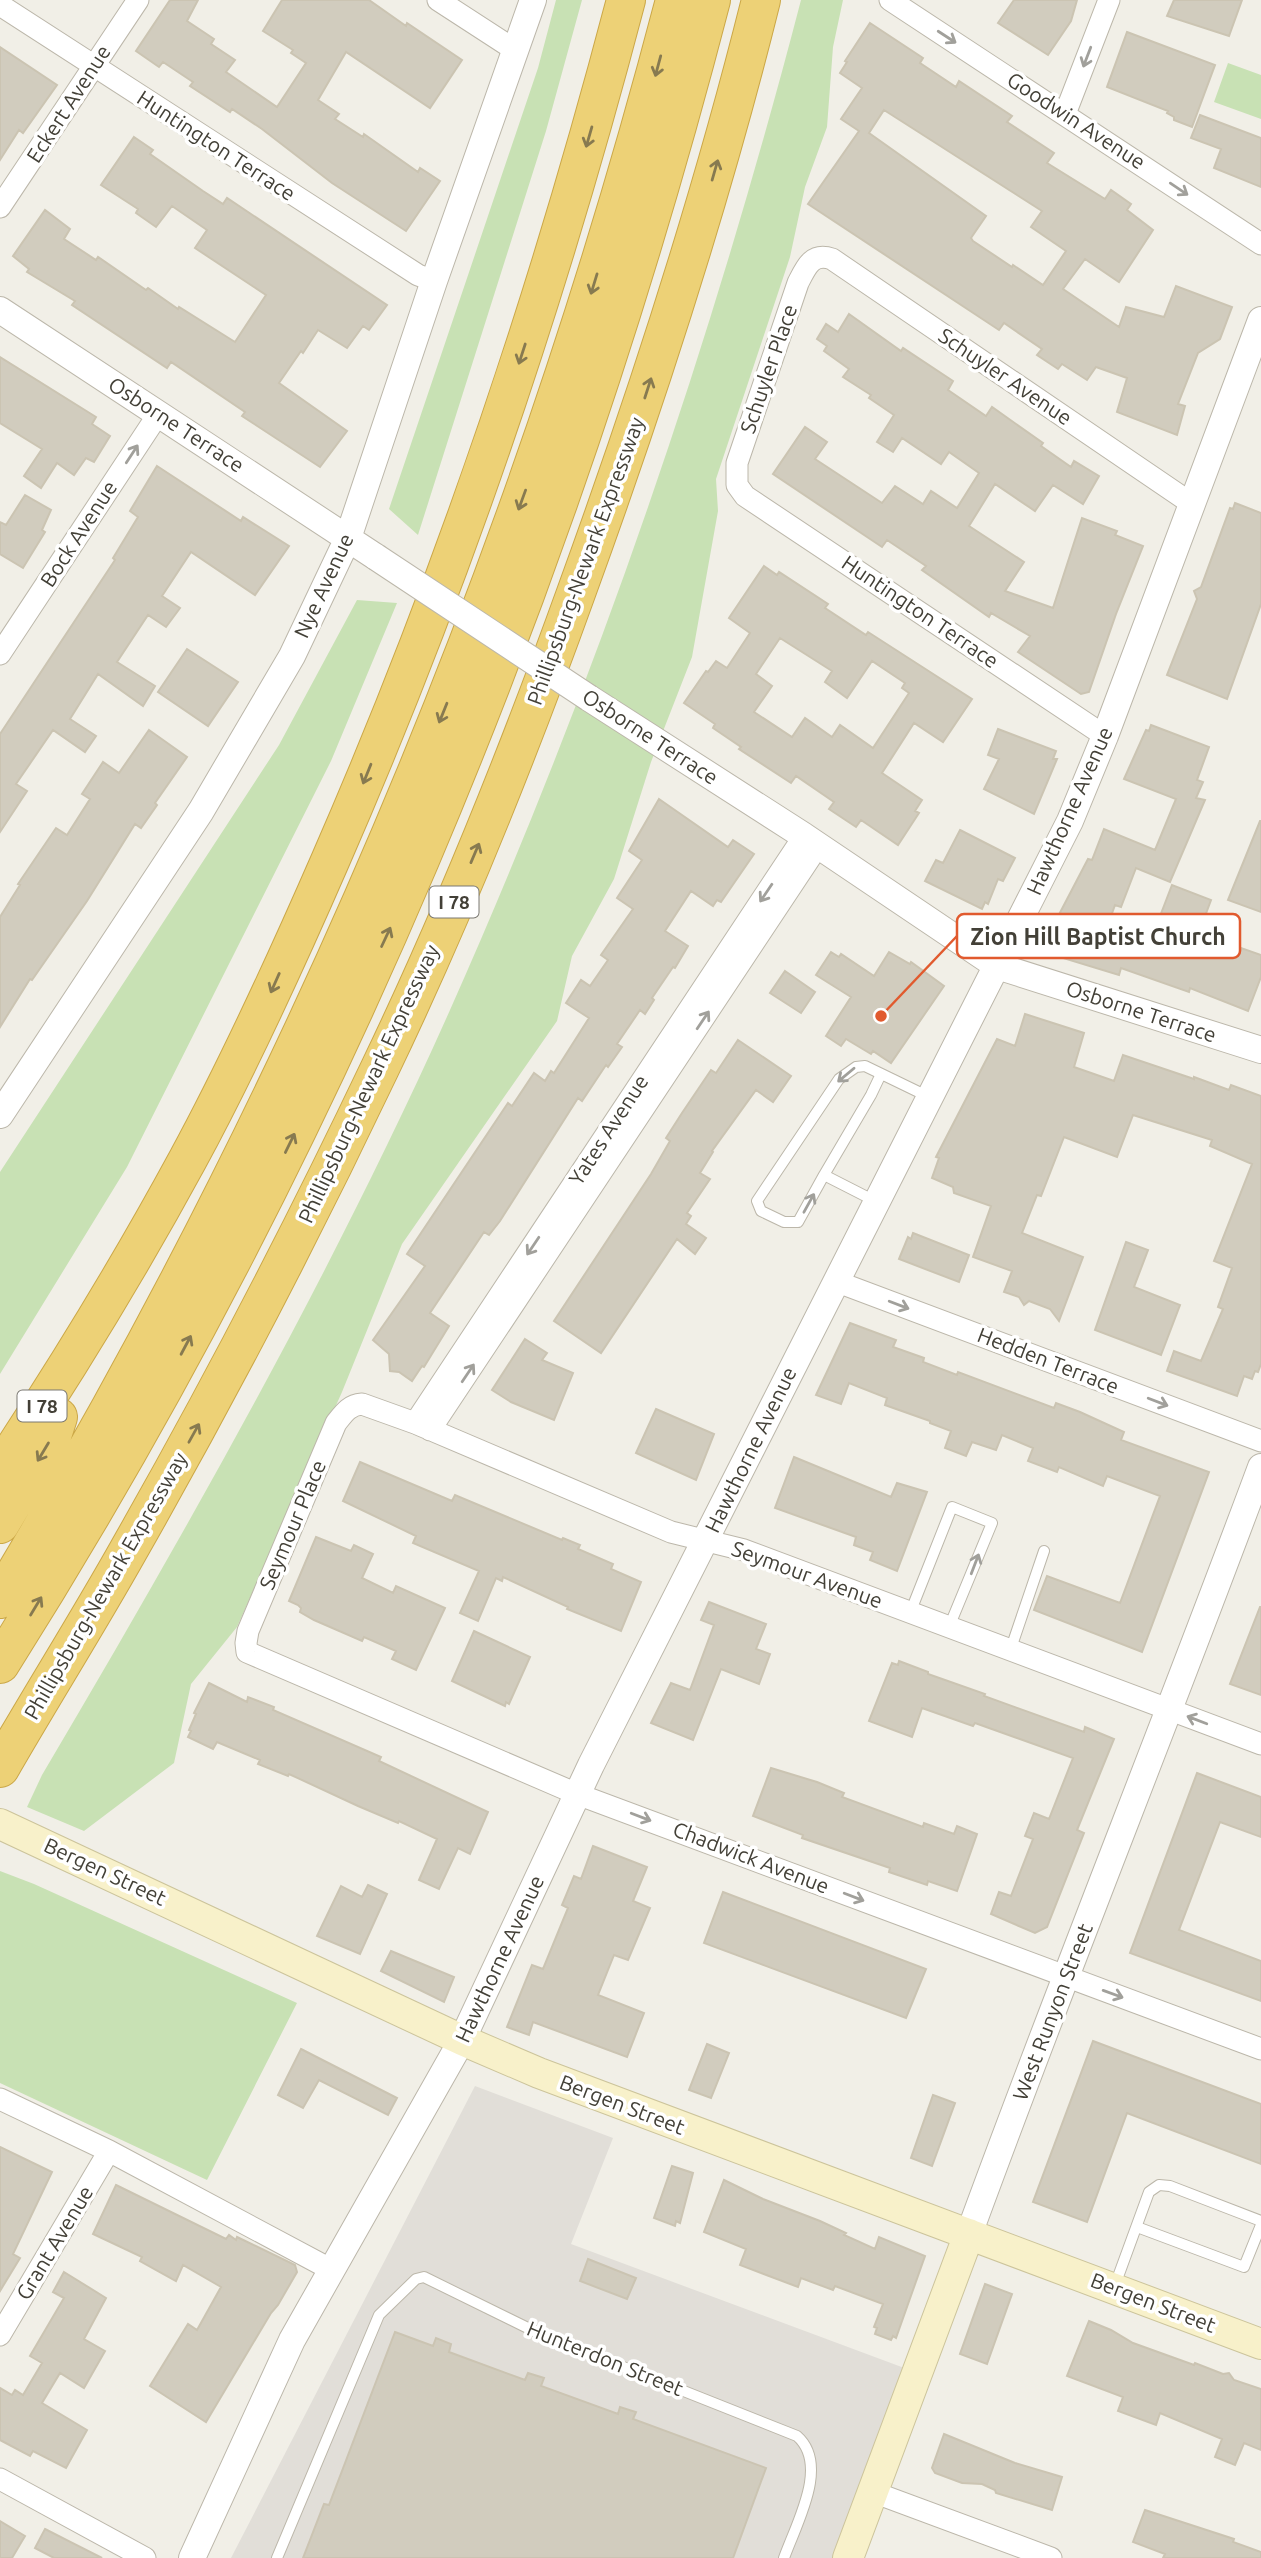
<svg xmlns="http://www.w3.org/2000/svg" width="1261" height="2558" viewBox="0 0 1261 2558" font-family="Ubuntu,sans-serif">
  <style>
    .industrial { fill: #e1ded8 }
    .green { fill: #c8e1b4 }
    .building { fill: #d1ccbe; stroke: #cbc4b2; stroke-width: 2; fill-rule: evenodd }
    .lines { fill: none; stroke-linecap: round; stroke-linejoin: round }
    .service-casing { stroke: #bcb7aa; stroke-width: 12 }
    .minor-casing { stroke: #bcb7aa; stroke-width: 23 }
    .tertiary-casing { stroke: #bcb7aa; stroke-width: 28 }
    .secondary-casing { stroke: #ccc49b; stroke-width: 32 }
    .motorway-casing { stroke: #cba747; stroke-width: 40 }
    .service { stroke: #fff; stroke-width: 10 }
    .minor { stroke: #fff; stroke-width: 21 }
    .tertiary { stroke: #fff; stroke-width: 26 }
    .secondary { stroke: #f8f1ca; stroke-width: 30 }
    .motorway { stroke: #edd176; stroke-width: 38 }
    .tertiary-bridge-casing { stroke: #bcb7aa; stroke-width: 28; stroke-linecap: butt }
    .tertiary-bridge { stroke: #fff; stroke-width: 26 }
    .oneway { stroke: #a1a09b }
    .oneway2 { stroke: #877a50 }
    .labels { text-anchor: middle; stroke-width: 7; stroke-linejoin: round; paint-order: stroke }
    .shield { fill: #fff; stroke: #7b7973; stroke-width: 2 }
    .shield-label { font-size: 19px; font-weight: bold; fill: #434037 }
    .street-label { font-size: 21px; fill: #434037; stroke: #fff }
    .leader { fill: none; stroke: #e15a2e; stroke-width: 2.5 }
    .callout-dot { fill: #e15a2e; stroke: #fff; stroke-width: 2.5 }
    .callout { fill: #fff; stroke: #e15a2e; stroke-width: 2.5 }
    .callout-label { font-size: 23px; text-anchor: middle; font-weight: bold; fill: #434037 }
  </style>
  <rect width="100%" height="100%" fill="#f1efe7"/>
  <!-- industrial -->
  <path class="industrial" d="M475,2086l138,52 -42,106 336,125 -73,189h-603z"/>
  <!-- green -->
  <path class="green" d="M556,0h26l-36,131 -128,404 -29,-26 149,-441z
    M801,0h42l-10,47 -6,80 -22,60 -15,70 -74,222 2,32 -26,146 -41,105 -37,117 -42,77 -15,65 -155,223 -60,148 -105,235 -46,57 -17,79 -90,68 -57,-24 15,-32c147,-249 290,-501 408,-765 145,-326 261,-664 351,-1010z
    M1228,63l33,12v44l-47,-17z
    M357,600l40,3 -66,158 -204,406 -127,207v-202l279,-427z
    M0,1871l34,13 263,119 -90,177 -207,-97z"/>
  <!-- building -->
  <path class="building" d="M170,0h28l-11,21 27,18 -3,5 24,16 -9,12 51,35 29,-44 -15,-10 2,-3 -30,-19 19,-31h87l37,26 1,-3 55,37 -32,48 -84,-56 -28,48 21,14 -4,5 28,18 1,-3 54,38 2,-4 20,13 -34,50 -74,-48 -70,-54 -30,-20 -2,3 -40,-26 3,-4 -30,-20 -4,5 -23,-16z
    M1014,0h63l-6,21 -23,34 -50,-32z
    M1174,0h68l-13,36 -62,-20z
    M870,23l53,35 -3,5 36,24 3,-6 53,35 -5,6 47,31 -7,10 58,36 6,-9 20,14 -4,6 26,20 -34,52 -34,-23 -22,30 56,38 7,-20 38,10 12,-31 56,21 -12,32 -22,14 -20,51 7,2 -8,29 -60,-23 10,-34 -31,-11 -9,13 -25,-16 -4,5 -21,-14 5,-6 -38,-26 -5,7 -191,-126 51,-73 -18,-12 21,-31 -22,-15 7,-11 -2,-1zM884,110l158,101 -11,16 35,24 -23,34 -30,-20 -1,2 -39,-26 -2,-3 15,-22 -117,-83z
    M1127,32l88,33 -23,62 -18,-7v-3l-7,-4 1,-2 -61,-24z
    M0,47l57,38 -34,48 -4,-3 -19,30z
    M1200,115l61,23v49l-47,-19 7,-19 -30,-11z
    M134,137l19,13 -3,4 53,37 20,13 4,-6 160,107 -18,25 -6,-4 -16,22 -29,-18 -15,23 -2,-2 -22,32 68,48 -27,36 -78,-51 3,-4 -74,-50 -4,6 -95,-63 3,-4 -48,-29 2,-3 -16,-13 32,-46 25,19 -6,10 32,21 2,-3 48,33 2,-2 30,21 1,-2 56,35 31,-47 -71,-47 12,-18 -35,-24 -16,21 -20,-14 2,-4 -37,-24z
    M849,314l52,37 2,-3 50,33 -5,9 38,26 6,-9 51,36 -2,3 30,21 3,-6 25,15 -16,28 -30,-19 -18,26 -40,-27 -26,42 55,36 -19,29 48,17 29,-90 35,13 -2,4 28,11 -27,68 -27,78 -8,2 -63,-42 12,-16 -39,-23 -2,4 -67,-47 4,-4 -39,-26 -5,7 -109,-73 32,-47 22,15 -12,17 67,44 13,-17 28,18 8,-13 26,17 22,-35 -30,-21 -8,12 -39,-26 -9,14 -16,-10 17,-27 -25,-17 2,-3 -28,-18 6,-8 -25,-18 3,-5 -10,-7 9,-15 12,8z
    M0,357l96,60 -4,7 18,12 -16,26 -8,-4 -12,17 -17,-12 -16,25 -17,-12 18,-27 -42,-26z
    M157,466l84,55 2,-4 46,29 -34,49 -64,-43 -29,44 18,12 -14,19 -18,-12 -31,47 38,24 -12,20 -45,-32 -28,45 26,17 -11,16 -32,-22 -37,54 11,7 -27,41v-98l115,-174 -2,-2 25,-41 -8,-6z
    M25,495l26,15 -9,20 3,2 -22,36 -23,-14v-32l6,3z
    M1235,503l26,10v91l-34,95 -60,-24 30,-76 -3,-8 7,-4 29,-79 3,1z
    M764,566l13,9 2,-3 49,32 -3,4 41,27 2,-3 104,67 -29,43 -29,-19 -32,50 40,27 -7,11 4,2 -21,32 -37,-25 -5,7 -27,-18 5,-7 -38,-26 -5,7 -52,-34 2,-2 -28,-19 2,-4 -31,-21 22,-32 2,1 8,-11 11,7 23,-35 -21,-15zM780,638l52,33 -7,11 22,16 25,-37 33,22 -3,5 7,5 -36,55 -33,-23 -8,12 -27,-19 -13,19 -38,-25 18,-26 -16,-12z
    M187,649l51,33 -30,44 -50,-34z
    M1151,725l58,22 -12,33 6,2 -7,16 9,2 -35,82 -34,-14 -15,39 -6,-2 -11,31 37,12 9,-27 7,3 15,-39 39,15 -13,35 42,16 1,-3 20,7v22l-13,34 -58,-23 -1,4 -68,-24 -2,7 -79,-24 48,-92 4,1 12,-31 51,21 21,-51 -52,-20 22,-49 3,1z
    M998,729l58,22 -3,8h4l-23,55 -50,-25 15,-30 -11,-4z
    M149,730l38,27 -32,46 2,2 -16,23 -6,-4 -48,77 -55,79 -2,-1 -30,48v-110l20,-32 -2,-1 38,-56 11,7 23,-36 -8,-5 21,-32 16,11z
    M659,799l69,48 5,-7 21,14 -33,48 -4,-2 -4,6 -22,-15 -26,40 23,15 -13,22 -2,-1 -21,31 2,2 -9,14 -5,-4 -23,34 5,3 -14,20 -2,-2 -24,36 -4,-3 -78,123 -11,14 -5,-3 -54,81 19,13 -25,41 -2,-1 -10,15 -13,-9 -9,-1 -1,-17 -16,-14 52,-74 -18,-12 101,-151 4,3 22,-33 11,8 6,-10 3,2 35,-55 -23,-15 15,-23 9,6 18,-26 -7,-5 32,-46 -16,-11 25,-38 -13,-9z
    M1260,821h1v91l-33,-12z
    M960,830l55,28 -12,23 -5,-2 -10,25 -3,-2 -3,7 -57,-28 11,-21 7,3z
    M831,952l8,5 2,-3 33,22 15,-24 21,12 1,-2 33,24 -53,77 -18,-12 -2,3 -25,-15 -5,7 -15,-10 25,-39 -35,-22z
    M785,971l30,21 -14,21 -31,-20z
    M1025,1014l59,19 -10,34 40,14 9,-26 71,24v-2l35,13 2,-5 30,11v268l-3,8 -3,-1 -3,8 -8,-3 -7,20 -70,-25 7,-20 27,10 22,-52 -5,-2 14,-39 -18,-7 38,-97 -42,-18 2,-6 -79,-25 -16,42 -53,-20 -23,59 -4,-1 -15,38 61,24 -24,64 -9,-12 -21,-8 -5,4 -5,-8 -15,-5 8,-21 -39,-14 18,-51 -37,-13 -1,-6 -21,-9 7,-20 -3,-1 61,-118 18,7z
    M738,1040l53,36 -18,26 -17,-12 -44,61 1,1 -13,21 10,6 -23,34 4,3 -5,8 20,14 -11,16 -18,-15 -76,114 -47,-32 97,-147 19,-33 -4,-3 16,-25 29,-43 5,3z
    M913,1233l56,22 -10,27 -60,-23 9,-22 3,2z
    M1126,1242l22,8 -14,37 46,18 -19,50 -66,-25z
    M850,1323l46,17 -3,7 31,11 -1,4 34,13 1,-3 96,36 2,-5 24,9 44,20 -3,8 88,32 -67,180 -108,-42 13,-34 73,27 40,-107 -53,-20 -4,10 -44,-19 -2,5 -29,-11 5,-13 -31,-13 -6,15 -24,-8 -6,14 -21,-8 6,-17 -21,-8v-2l-45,-16 2,-7 -38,-15 -8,21 -25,-9z
    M525,1339l22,14 -5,7 31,13 -19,47 -43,-18 -19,-12z
    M656,1409l58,25 -18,46 -60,-27z
    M794,1457l97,40 6,-14 30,9 -30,79 -27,-11 3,-8 -19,-7 2,-8 -81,-29z
    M360,1462l92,39 3,-6 107,45 1,-2 17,7 -2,4 35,15 -2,5 30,13 -20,49 -54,-22 1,-2 -65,-30 -1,4 -6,-3 -18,43 -18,-8 19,-42 -66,-28 3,-7 -73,-35z
    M316,1537l35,14 3,-6 19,9 -11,24 31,15 3,-7 49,22 -29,62 -24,-11 4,-8 -32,-14 -2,4 -48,-21 -14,-8 1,-4 -3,-3 -9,-4z
    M709,1602l57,22 -10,25 14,5 -11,30 -38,-15 -28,71 -42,-17 20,-40 19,7 24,-65 -13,-5z
    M1260,1607h1v88l-31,-11z
    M474,1631l56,26 -21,47 -3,-2 -1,4 -53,-25z
    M899,1661l29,11v2l57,20 -1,2 100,36 1,-5 29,12 -37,91 7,3 -37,94 -12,6 -44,-19 8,-22 12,4 22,-57 -8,-3 9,-23 15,6 24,-61 -98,-35 -2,3 -51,-18 -10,29 -43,-16 23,-58 6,2z
    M209,1683l38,19 1,-5 26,10 -1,3 108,47 -2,4 109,51 -18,42 -12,-6 -19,41 -20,-9 18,-41 -38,-18 -1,2 -40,-17 -69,-32 -1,2 -30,-12 2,-4 -43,-18 -4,7 -25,-12 3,-6 -2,-1 7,-16 -2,-1z
    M771,1768l46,14 27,11 -2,4 81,30 1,-4 30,11 3,-8 20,8 -20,57 -29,-10 -1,4 -38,-13 1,-4 -88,-30 1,-3 -50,-19z
    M1197,1773l64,24v40l-41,-15 -41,108 82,31v40l-131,-48z
    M593,1846l54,21 -14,34 17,7 -22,52 -14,-5 -16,40 46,18 -17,44 -94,-35 -4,13 -22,-8 25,-62 11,4 25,-61 -6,-3 12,-29 7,3z
    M368,1885l19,9 -27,60 -43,-18 24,-50 21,11z
    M723,1892l203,77 -20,49 -202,-75z
    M391,1951l63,26 -10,25 -63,-31z
    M1093,2041l168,63v60l-134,-51 -40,109 -54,-20z
    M707,2044l22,9 -18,45 -22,-8z
    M301,2049l96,49 -9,17 -69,-35 -16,28 -25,-13z
    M933,2095l22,8 -23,63 -21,-8z
    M0,2147l52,25 -39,82 7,4 -20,33z
    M672,2166l21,7 -13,50 -4,-2 -1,5 -21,-8z
    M724,2180l39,19 57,22 26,12 -2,2 31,14 4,-12 46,19 -29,82 -3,-2 -2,4 -16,-6 2,-6 -3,-1 9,-23 -48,-18 -2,4 -32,-12 -3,9 -58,-22 6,-16 -42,-17z
    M116,2185l110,54 3,-4 7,5 1,-3 58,28 2,7 -19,33 -7,8 -65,109 -56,-36 38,-62 9,6 24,-43 -38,-22 -7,16 -36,-20 2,-4 -49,-23z
    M588,2259l48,19 -9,21 -47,-18z
    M64,2272l42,26 -22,41 21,12 -21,37 -24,-15 -18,30 45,27 -21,38 -33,-17 -3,5 -30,-16v-52l12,7 3,-5 8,5 19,-32 -12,-7 34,-58 -11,-6z
    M985,2284l27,10 -25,70 -27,-10z
    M1089,2321l22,9 22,13 61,22 1,-2 28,11 6,-1 5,7 27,9v61l-17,-7 -9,22 -20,-8 7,-18 -62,-26 -4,12 -38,-14 5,-14 -56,-21z
    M395,2332l38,14 3,-8 15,6 -2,8 76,28 3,-7 16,5 -3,8 77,28 2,-7 16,5 -3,7 133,49 -33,90h-430l21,-54 5,1z
    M944,2434l71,29 47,14 -10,33 -56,-17 -1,-3 -13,-6 -20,-1 -27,-10 -3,-5z
    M1145,2510l89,29 -1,3 28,10v6h-98l2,-4 -32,-12z
    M0,2521l25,15 -13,22h-12z
    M45,2529l57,29h-48l-19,-10z"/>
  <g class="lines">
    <defs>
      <path id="service" d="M824,1175l47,-80 10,-21
        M875,1201l-51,-26 -26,47h-14l-23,-11 -4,-10 82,-122 17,-12 9,-1 64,31
        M910,1613l42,-106 40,16 -43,104
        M1010,1651l34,-100
        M1137,2227l107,40 17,-42
        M1115,2285l34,-93 10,-7 11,1 91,35
        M277,2558l102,-243 37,-36 8,-2 116,57 257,102c33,29 -1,88 -13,122"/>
      <path id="minor" d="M438,0l77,50
        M890,0l371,244
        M0,5l418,270 16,6
        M1065,114l44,-114
        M0,207l138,-207
        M0,654l159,-241
        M1105,736l-360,-240 -8,-11v-22l61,-180c8,-16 14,-31 34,-24l360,245
        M835,1281l426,160
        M415,1423l389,-587
        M430,1430l388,-584
        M1261,1744l-517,-194 -73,-18 -256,-109 -53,-19c-13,1 -18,9 -26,19l-88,208 -2,12 1,9 330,142 684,255
        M0,2099l109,52 221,118
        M0,2335l109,-184
        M0,2479l145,79
        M873,2492l178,66"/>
      <path id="tertiary" d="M0,310l376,247
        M589,698l215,138 193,130 264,84
        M0,1115l201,-304 91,-155 56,-118 86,-257 99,-281
        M969,2234c94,-257 197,-511 292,-767
        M192,2558l100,-218 170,-300 129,-275 479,-944 35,-85 156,-416"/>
      <path id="secondary" d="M0,1824l462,216 77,33 722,271
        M848,2558l121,-324"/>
      <path id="motorway" d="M0,1470c67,-101 130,-204 188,-311 52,-96 98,-197 142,-298 122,-279 219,-567 296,-861
        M0,1524l51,-85 7,-22
        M0,1599c302,-502 527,-1032 675,-1599
        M0,1664c324,-512 559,-1078 711,-1664
        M0,1768c42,-73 87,-144 128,-217 90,-158 174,-319 252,-483 74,-154 138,-314 196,-475 71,-195 135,-392 185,-593"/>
    </defs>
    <!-- service casing -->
    <use href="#service" class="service-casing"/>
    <!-- minor casing -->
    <use href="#minor" class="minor-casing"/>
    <!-- tertiary casing -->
    <use href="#tertiary" class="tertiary-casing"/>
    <!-- secondary casing -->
    <use href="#secondary" class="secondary-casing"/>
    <!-- motorway casing -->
    <use href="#motorway" class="motorway-casing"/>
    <!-- service -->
    <use href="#service" class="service"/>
    <!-- minor -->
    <use href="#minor" class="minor"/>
    <!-- tertiary -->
    <use href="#tertiary" class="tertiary"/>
    <!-- secondary -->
    <use href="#secondary" class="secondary"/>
    <!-- motorway -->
    <use href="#motorway" class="motorway"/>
    <defs>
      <path id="tertiary-bridge" d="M376,557l213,141"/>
    </defs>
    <!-- tertiary-bridge casing -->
    <use href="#tertiary-bridge" class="tertiary-bridge-casing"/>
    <!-- tertiary-bridge -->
    <use href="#tertiary-bridge" class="tertiary-bridge"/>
  </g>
  <!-- one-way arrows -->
  <defs><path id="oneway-shaft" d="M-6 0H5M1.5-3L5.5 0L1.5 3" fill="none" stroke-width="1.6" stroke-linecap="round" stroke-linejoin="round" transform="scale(1.75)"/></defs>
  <g class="oneway">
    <use href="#oneway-shaft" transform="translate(947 37) rotate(33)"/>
    <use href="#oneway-shaft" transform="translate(1087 57) rotate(111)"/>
    <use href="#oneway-shaft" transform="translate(1179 189) rotate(34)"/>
    <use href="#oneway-shaft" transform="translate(132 454) rotate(-57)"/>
    <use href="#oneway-shaft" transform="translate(766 893) rotate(124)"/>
    <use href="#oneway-shaft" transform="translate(703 1020) rotate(-56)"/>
    <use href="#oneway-shaft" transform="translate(846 1075) rotate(140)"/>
    <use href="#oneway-shaft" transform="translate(809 1203) rotate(-61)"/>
    <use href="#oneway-shaft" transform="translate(533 1246) rotate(124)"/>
    <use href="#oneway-shaft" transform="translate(899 1305) rotate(21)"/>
    <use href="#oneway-shaft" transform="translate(468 1373) rotate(-56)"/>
    <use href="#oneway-shaft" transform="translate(1158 1402) rotate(21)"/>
    <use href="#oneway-shaft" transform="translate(975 1564) rotate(-69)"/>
    <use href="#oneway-shaft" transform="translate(1197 1720) rotate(-159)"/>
    <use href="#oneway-shaft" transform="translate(641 1817) rotate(21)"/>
    <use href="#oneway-shaft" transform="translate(854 1897) rotate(21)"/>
    <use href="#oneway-shaft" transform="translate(1113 1994) rotate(20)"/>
  </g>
  <g class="oneway2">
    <use href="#oneway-shaft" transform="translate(658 66) rotate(105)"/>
    <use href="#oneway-shaft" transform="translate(589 137) rotate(106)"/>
    <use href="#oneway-shaft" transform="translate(715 170) rotate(-74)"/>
    <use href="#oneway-shaft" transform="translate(594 284) rotate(107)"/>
    <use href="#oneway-shaft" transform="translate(522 354) rotate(108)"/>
    <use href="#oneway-shaft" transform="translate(648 388) rotate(-72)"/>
    <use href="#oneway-shaft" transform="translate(522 500) rotate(110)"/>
    <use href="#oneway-shaft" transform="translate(443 713) rotate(112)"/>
    <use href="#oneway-shaft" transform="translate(367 774) rotate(112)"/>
    <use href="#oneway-shaft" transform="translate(475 853) rotate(-67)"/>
    <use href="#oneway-shaft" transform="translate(386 937) rotate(-65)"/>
    <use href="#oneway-shaft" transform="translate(275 983) rotate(114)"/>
    <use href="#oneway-shaft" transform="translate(290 1143) rotate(-64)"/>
    <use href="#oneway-shaft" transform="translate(186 1345) rotate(-62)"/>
    <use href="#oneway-shaft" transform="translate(194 1433) rotate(-61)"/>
    <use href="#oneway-shaft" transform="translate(43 1452) rotate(121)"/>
    <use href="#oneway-shaft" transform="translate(36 1606) rotate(-59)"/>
  </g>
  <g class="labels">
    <!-- shield labels -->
    <g class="shield">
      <rect x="429.5" y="886.5" width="49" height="31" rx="5"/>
      <rect x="17.5" y="1390.5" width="49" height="31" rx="5"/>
    </g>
    <g class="shield-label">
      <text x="454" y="909">I 78</text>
      <text x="42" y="1413">I 78</text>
    </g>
    <!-- street labels -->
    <g class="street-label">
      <text transform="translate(69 104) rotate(-57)" y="7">Eckert Avenue</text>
      <text transform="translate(1076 121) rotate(33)" y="7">Goodwin Avenue</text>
      <text transform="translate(216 146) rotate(33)" y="7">Huntington Terrace</text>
      <text transform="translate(769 369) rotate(-71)" y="7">Schuyler Place</text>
      <text transform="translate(1005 377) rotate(34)" y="7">Schuyler Avenue</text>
      <text transform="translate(176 425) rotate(33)" y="7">Osborne Terrace</text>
      <text transform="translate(79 534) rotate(-57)" y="7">Bock Avenue</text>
      <text transform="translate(586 561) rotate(-70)" y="7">Phillipsburg-Newark Expressway</text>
      <text transform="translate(324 586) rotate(-65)" y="7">Nye Avenue</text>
      <text transform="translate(920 612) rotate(34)" y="7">Huntington Terrace</text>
      <text transform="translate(650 737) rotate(33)" y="7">Osborne Terrace</text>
      <text transform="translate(1070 811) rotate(-66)" y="7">Hawthorne Avenue</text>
      <text transform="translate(1141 1012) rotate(18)" y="7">Osborne Terrace</text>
      <text transform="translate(369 1084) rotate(-65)" y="7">Phillipsburg-Newark Expressway</text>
      <text transform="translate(609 1130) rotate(-57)" y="7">Yates Avenue</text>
      <text transform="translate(1048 1361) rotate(21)" y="7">Hedden Terrace</text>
      <text transform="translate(751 1450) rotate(-64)" y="7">Hawthorne Avenue</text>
      <text transform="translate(293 1525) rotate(-67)" y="7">Seymour Place</text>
      <text transform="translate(807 1575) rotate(20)" y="7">Seymour Avenue</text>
      <text transform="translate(106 1586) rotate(-60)" y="7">Phillipsburg-Newark Expressway</text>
      <text transform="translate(751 1858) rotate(21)" y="7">Chadwick Avenue</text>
      <text transform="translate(105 1872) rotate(25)" y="7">Bergen Street</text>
      <text transform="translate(500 1959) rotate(-65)" y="7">Hawthorne Avenue</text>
      <text transform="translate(1053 2012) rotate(-69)" y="7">West Runyon Street</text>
      <text transform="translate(622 2105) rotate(21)" y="7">Bergen Street</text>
      <text transform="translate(55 2243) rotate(-59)" y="7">Grant Avenue</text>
      <text transform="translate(1153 2303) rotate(21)" y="7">Bergen Street</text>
      <text transform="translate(605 2359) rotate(22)" y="7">Hunterdon Street</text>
    </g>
  </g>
  <!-- callouts -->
  <path class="leader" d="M881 1016L957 936"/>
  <circle class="callout-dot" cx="881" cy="1016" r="7"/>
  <rect class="callout" x="957" y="914" width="283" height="44" rx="7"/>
  <g class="callout-label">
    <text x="1098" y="945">Zion Hill Baptist Church</text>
  </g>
</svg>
